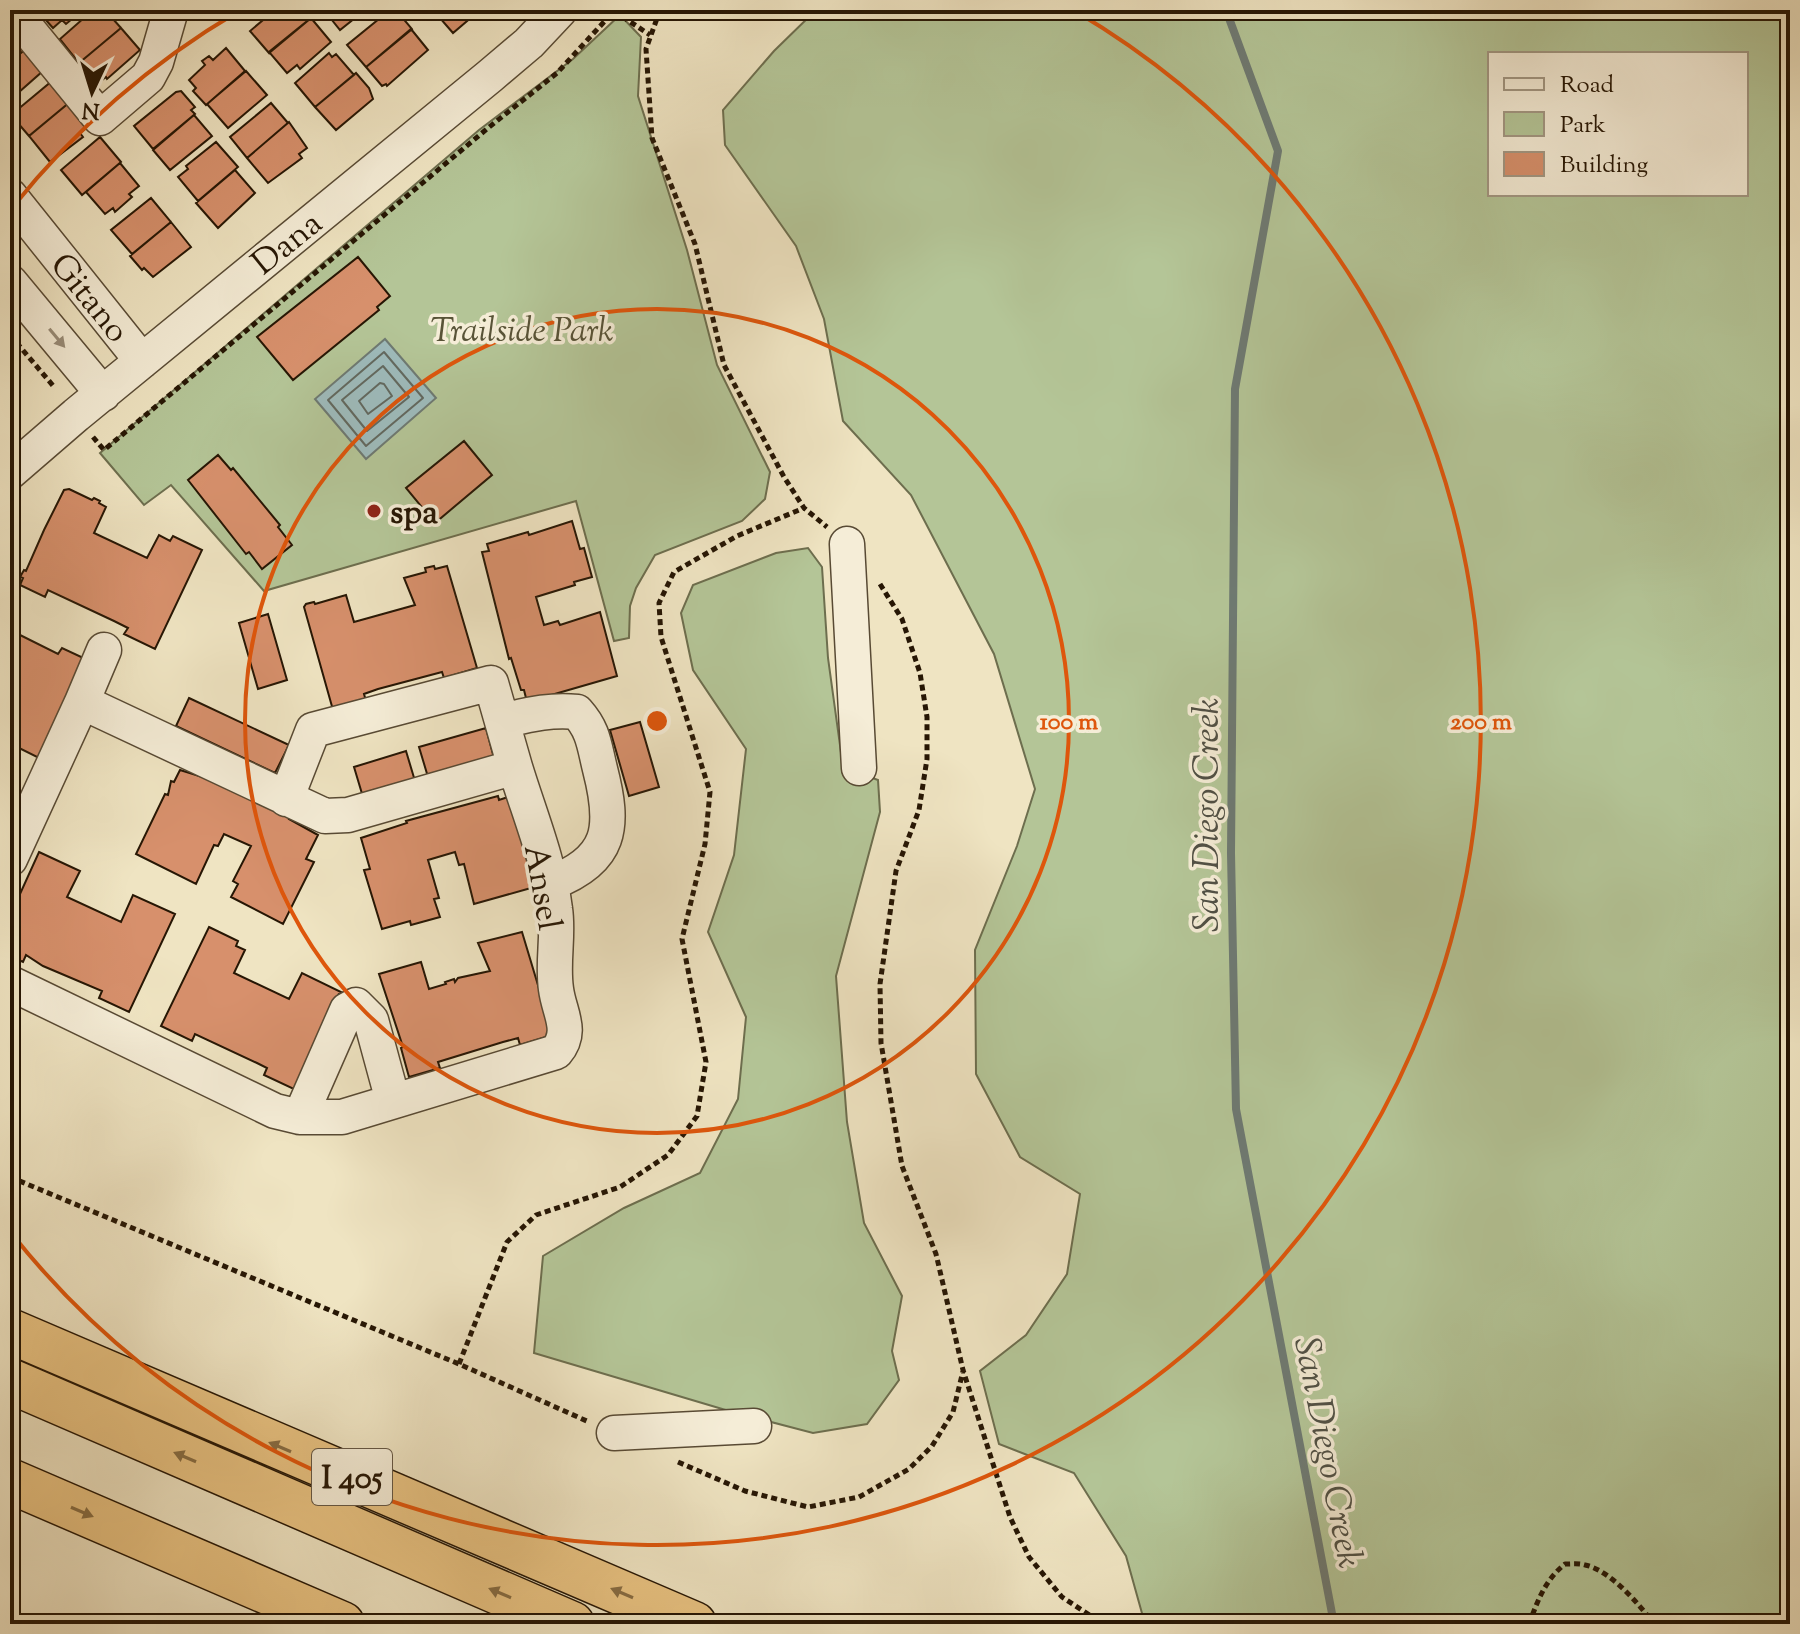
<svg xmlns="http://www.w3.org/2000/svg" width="1800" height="1634" viewBox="0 0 1800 1634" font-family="'Sorts Mill Goudy',serif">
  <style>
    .green { fill: #b4c597; stroke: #6d6e4e; stroke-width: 2; fill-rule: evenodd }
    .water { fill: #9ebcbd; stroke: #6e7a73; stroke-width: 2 }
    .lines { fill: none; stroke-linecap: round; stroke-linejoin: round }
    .shore { stroke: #626960; stroke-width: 2 }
    .stream { stroke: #6e7a73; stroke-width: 8 }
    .building { fill: #d7906c; stroke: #261604; stroke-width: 2 }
    .minor-casing { stroke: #584a34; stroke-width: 37 }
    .highway-casing { stroke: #261604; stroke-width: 47 }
    .path { stroke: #261604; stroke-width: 5; stroke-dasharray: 6 4; stroke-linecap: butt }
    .minor { stroke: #f5edd7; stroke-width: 34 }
    .highway { stroke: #e8c281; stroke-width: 44 }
    .oneway { fill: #988c78 }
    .oneway2 { fill: #876c42 }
    .ring { fill: none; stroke: #de560c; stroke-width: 4 }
    .poi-dot { fill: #8f2418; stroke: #f5edd7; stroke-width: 3 }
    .labels { text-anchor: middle; stroke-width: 7; stroke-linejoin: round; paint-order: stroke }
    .shield { fill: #f5edd7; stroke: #645643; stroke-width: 2 }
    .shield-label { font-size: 32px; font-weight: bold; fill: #261604 }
    .street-label { font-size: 34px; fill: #261604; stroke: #f5edd7 }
    .park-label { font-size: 34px; font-style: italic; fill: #585337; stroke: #f5edd7 }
    .poi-label { font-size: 34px; font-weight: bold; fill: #261604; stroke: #f5edd7; text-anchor: start }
    .water-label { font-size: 36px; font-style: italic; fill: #505045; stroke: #f5edd7 }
    .centre { fill: #de560c; stroke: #f5edd7; stroke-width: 4 }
    .ring-label { font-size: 24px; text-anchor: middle; font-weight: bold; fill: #de560c; stroke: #f5edd7; stroke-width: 7; stroke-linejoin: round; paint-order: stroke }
  </style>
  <rect width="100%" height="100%" fill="#efe4c2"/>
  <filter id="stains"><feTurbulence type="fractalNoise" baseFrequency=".0025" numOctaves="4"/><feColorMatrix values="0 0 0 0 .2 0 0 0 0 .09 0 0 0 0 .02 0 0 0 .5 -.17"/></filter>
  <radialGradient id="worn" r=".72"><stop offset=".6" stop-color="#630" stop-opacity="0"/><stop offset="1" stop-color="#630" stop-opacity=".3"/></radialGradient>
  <!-- green -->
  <path class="green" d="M816,10h974v1614h-645l-19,-68 -52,-83 -75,-29 -19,-73 46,-36 41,-61 13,-80 -60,-37 -44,-83 -1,-124 42,-104 18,-57 -41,-135 -83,-159 -68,-74 -19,-102 -28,-73 -71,-101 -2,-35 51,-59zM1746,54v140h-256v-140z
    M620,15l21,22 -3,59 49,154 30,115 53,107 -5,27 -23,22 -87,34 -19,33 -6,18 -1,32 -15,3 -38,-140 -312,90 -93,-106 -27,20 -44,-52 379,-323 94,-71z
    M808,548l14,19 6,91 15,109 35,13 2,32 -44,164 11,146 17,101 38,73 -10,55 7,29 -32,44 -54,9 -84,-22 -195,-58 9,-97 81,-48 76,-35 38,-74 8,-82 -38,-85 26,-77 12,-106 -53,-79 -12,-57 12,-28 83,-32z"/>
  <!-- water -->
  <path class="water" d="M385,339l51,59 -70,61 -51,-60z"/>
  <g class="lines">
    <!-- shore -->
    <path class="shore" d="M384,352l39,46 -57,48 -38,-46z
      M383,366l26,31 -42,34 -25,-31z
      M380,383l4,1 8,12 -24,18 -9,-13z"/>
    <!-- stream -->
    <path class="stream" d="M1226,10l52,141 -43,238 -4,464 5,256 98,515"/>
  </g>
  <!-- building -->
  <path class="building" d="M37,10h46l-17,14 -4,-4 -9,8z
    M93,10h12l16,18 -42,35 -19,-24z
    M275,10h36l-3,4 3,4 -42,35 -19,-22z
    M324,10h41l-25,20z
    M390,10h6l16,19 -46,38 -19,-22z
    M433,10h47l-27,23z
    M311,18l20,24 -31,27 -3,-4 -10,8 -18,-21z
    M121,28l19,22 -33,29 -1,-2 -9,7 -18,-21z
    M411,29l17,21 -41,36 -1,-2 -4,2 -16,-19z
    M10,30l17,18 -17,14z
    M27,48l17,22 -34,30v-38z
    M226,48l19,23 -39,34 -13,-14 3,-3 -7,-8 16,-15 -3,-4 7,-5 4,4z
    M329,53l3,4 4,-3 18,21 -39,32 -20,-24z
    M246,71l21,24 -39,33 -21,-24z
    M356,73l13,15 4,11 -37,31 -21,-23z
    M52,81l18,21 -41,34 -18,-21z
    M181,91l14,16 -4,3 4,4 -42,35 -19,-23 42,-34z
    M70,102l19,24 -9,7 3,4 -33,25 -21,-26z
    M271,103l17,20 -41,35 -17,-21z
    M194,115l18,21 -42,34 -17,-20z
    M289,122l18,26 -8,6 3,4 -34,25 -21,-25z
    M100,137l21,25 -39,33 -21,-25z
    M216,142l22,25 -40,34 -20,-24 10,-8 -2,-3z
    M120,163l19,23 -10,8 3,3 -17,15 -2,-4 -8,6 -19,-22z
    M235,170l20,23 -37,35 -22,-25z
    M151,198l20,24 -39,32 -21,-24z
    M171,222l20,25 -38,30 -9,-9 -2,2 -12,-14z
    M358,257l32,39 -13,11 2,3 -86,70 -36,-43z
    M464,441l28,34 -57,48 -29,-35z
    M218,455l13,15 2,-2 47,57 -2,2 14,18 -30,24 -13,-17 -3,2 -58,-74z
    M69,489l23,11 2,-2 6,3 -1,2 7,4 -12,26 53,25 12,-23 11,6 3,-5 29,14 -47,99 -31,-15 4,-6 -14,-7 -66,-31 -3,7 -25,-12 3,-7 -3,-1 4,-7 2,1 18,-41 20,-40z
    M572,521l8,28 4,-1 8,29 -18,5 1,3 -39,12 8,28 14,-4 2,4 40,-13 17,64 -90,26 -3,-12h-3l-10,-32 -2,1 -27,-107 7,-1 -2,-7 41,-12 1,3z
    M434,566l1,3 12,-3 30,102 -33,10 -2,-6 -64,17 -14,5 2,7 -33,9 -29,-103 2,-3 8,-2 1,2 31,-9 8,27 61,-17 -11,-27 22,-6 -1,-4z
    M268,614l19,66 -29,9 -19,-66z
    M10,630l48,24 4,-6 30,14 -47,99 -28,-14 2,-5 -9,-4v-9l7,-15 -7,-4z
    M189,698l100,47 -14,28 -99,-47z
    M640,722l19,65 -30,9 -19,-66z
    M486,728l8,30 -66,19 -9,-30z
    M406,751l9,30 -52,16 -9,-30z
    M180,770l29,9 81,38 -1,2 29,16 -12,24 8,3 -31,62 -52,-27 7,-13 -5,-3 18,-35 -27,-12 -6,12 -4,-1 -18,39 -60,-30 29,-60 3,1 3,-14 3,1z
    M498,796l1,4 12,-4 27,90 -64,18 -10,-40 -5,1 -4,-13 -27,8 11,38 -5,1 6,18 -29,8 -1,-4 -28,8 -18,-59 6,-1 -9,-31 46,-15 -1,-2z
    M39,852l41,19 -13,26 54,25 12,-27 42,19 -46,98 -30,-14 3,-7 -59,-25 -17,-11 -3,7 -13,-6v-40z
    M209,927l29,14 -2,5 9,4 -11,23 55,26 13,-26 39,19 -2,2 4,2 -45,95 -34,-16 3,-7 -10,-5 -62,-29 -3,7 -31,-15z
    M522,932l31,103 -33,10 -2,-7 -15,4 -65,20 2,6 -31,9 -8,-29 2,-1 -24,-73 42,-12 8,27 17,-5 -1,-2 9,-3 1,3 3,-4 32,-7 -12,-28z"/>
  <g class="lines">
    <defs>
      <path id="minor" d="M12,10l88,108 48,-41 8,-15 15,-52
        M10,196l132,165
        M10,282l93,112
        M10,472l66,-57 414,-339 39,-33 31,-33
        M847,544l12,224
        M82,702l22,-52
        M502,721c26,-6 48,-12 75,-9 17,19 17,33 23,57 15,58 12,91 -49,114
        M286,799l27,-69 178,-47 24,84
        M10,859l72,-157 243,114 23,-1 167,-48c14,46 34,94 40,142 4,26 -3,53 1,80 3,24 18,42 0,63l-214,65h-42l-25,-6 -265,-128
        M300,1117l47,-107 9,-5 15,15 22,81
        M614,1433l140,-7"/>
      <path id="highway" d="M10,1331l684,293
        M10,1381l562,243
        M10,1481l332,143"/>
    </defs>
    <!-- minor casing -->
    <use href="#minor" class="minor-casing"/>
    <!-- highway casing -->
    <use href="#highway" class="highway-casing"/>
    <!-- path -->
    <path class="path" d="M660,10l-14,39 6,89 43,106 29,121 60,112 20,31 23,19
      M614,11l36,24
      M10,335l45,53
      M93,437l11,13 384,-322 69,-55 57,-62
      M880,584l22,35 18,54 7,44v42l-8,51 -23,61 -16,113 1,59 21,123 34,88 27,116 47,147 19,40 33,40 41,27
      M10,1177l449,187 130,58
      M459,1364l48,-122 29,-27 84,-28 48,-32 29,-39 9,-54 -24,-123 23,-95 5,-52 -49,-155 -2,-34 15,-31 63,-36 67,-28
      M678,1462l67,29 63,16 51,-10 50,-28 23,-23 21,-34 10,-41
      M1529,1624c9,-24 16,-44 36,-60 7,0 14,-1 20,1 25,5 54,39 69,59"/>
    <!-- minor -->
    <use href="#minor" class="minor"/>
    <!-- highway -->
    <use href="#highway" class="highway"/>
  </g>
  <!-- one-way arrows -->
  <defs><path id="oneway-solid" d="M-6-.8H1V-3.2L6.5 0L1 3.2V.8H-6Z" transform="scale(2)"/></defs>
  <use class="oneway" href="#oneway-solid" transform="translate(57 338) rotate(50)"/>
  <g class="oneway2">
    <use href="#oneway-solid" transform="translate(280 1447) rotate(-157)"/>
    <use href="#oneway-solid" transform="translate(185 1457) rotate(-157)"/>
    <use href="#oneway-solid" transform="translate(82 1512) rotate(23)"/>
    <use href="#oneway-solid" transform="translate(500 1593) rotate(-157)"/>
    <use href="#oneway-solid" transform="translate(622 1593) rotate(-157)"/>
  </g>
  <!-- distance rings -->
  <g class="ring">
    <circle cx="657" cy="721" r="412"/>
    <path d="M12 208A824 824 0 0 1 239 11M1075 11A824 824 0 1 1 12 1234"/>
  </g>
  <!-- markers -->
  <circle class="poi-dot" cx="374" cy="511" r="8"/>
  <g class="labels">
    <!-- shield labels -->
    <rect class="shield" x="312" y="1449" width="80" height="56" rx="6"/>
    <g class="shield-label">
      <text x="352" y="1488">I 405</text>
    </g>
    <!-- street labels -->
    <g class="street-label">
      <text transform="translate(286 242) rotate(-39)" y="12">Dana</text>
      <text transform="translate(91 297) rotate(51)" y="12">Gitano</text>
      <text transform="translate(544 887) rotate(80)" y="12">Ansel</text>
    </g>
    <!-- park labels -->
    <g class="park-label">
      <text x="522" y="341">Trailside Park</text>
    </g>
    <!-- poi labels -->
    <g class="poi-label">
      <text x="390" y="523">spa</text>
    </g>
    <!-- water labels -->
    <g class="water-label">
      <text transform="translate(1205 815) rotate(-90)" y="13">San Diego Creek</text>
      <text transform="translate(1330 1452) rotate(79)" y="13">San Diego Creek</text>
    </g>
  </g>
  <circle cx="657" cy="721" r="12" class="centre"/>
  <g class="ring-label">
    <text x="1069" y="729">100 m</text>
    <text x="1481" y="729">200 m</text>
  </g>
  <!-- margin -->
  <rect width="1800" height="1634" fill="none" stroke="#efe4c2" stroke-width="40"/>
  <rect x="12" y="12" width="1776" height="1610" fill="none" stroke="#261604" stroke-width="4"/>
  <rect x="20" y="20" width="1760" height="1594" fill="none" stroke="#261604" stroke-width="2"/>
  <!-- legend -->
  <rect x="1488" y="52" width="260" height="144" fill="#f5edd7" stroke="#a29783" stroke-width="2"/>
  <rect x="1504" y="78" width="40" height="12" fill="#f5edd7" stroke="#a29783" stroke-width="2"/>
  <text x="1560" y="92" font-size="24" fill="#261604">Road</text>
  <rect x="1504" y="112" width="40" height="24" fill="#b4c597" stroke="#a29783" stroke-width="2"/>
  <text x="1560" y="132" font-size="24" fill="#261604">Park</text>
  <rect x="1504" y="152" width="40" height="24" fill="#d7906c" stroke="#a29783" stroke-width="2"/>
  <text x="1560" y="172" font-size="24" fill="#261604">Building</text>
  <!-- north arrow -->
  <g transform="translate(92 92) rotate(184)" stroke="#f5edd7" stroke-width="6" paint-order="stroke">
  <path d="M0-6L14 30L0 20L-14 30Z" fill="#261604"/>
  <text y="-12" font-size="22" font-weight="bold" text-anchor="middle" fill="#261604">N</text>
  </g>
  <rect width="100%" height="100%" filter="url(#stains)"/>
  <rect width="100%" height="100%" fill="url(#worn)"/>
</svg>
